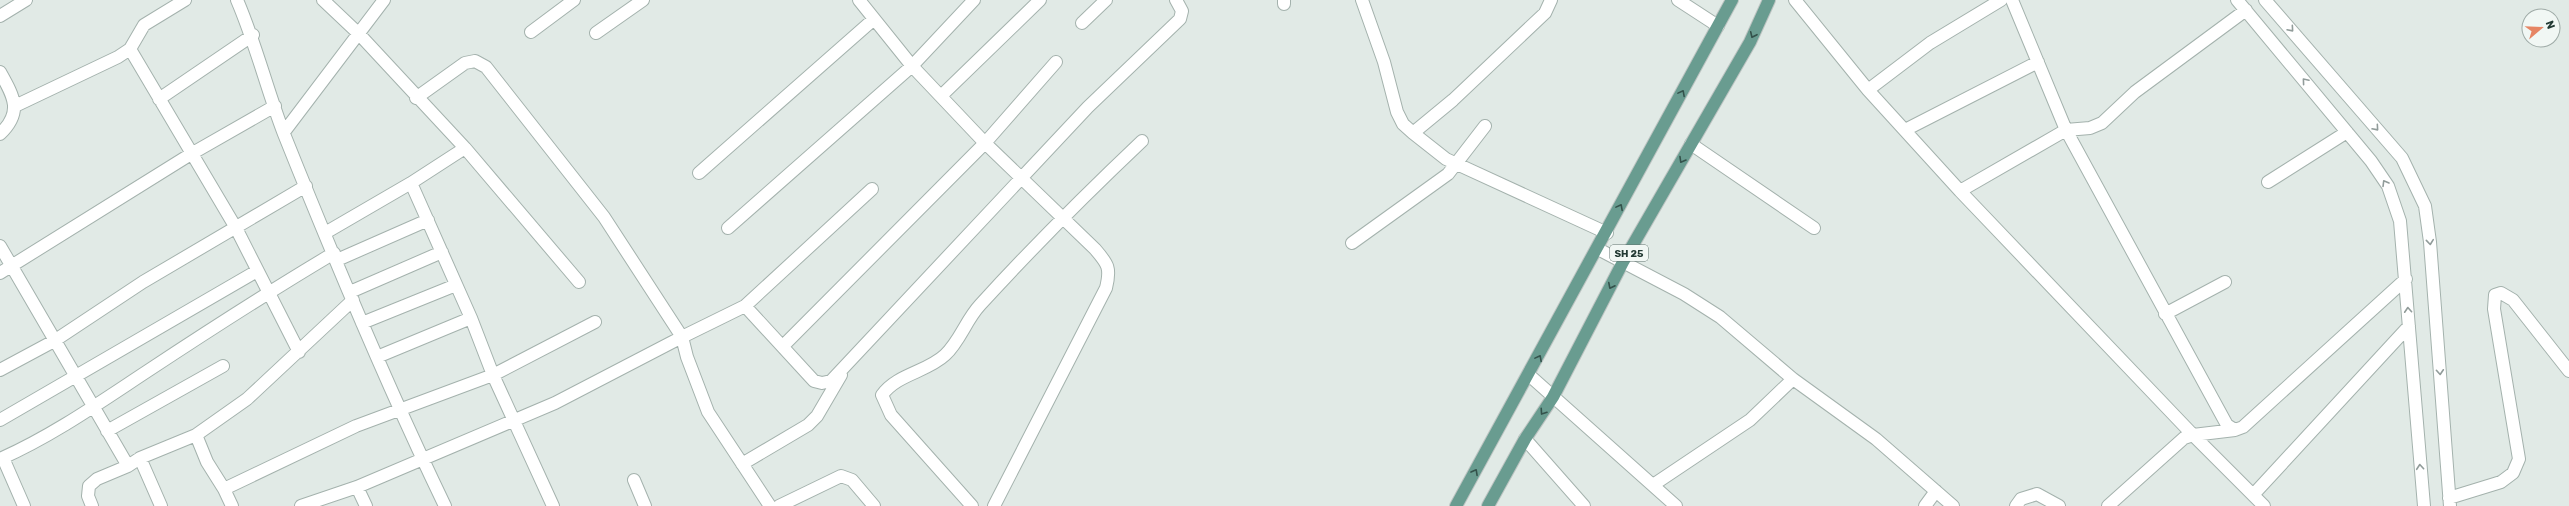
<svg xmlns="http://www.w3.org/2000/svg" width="2569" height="506" viewBox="0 0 2569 506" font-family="Rubik,sans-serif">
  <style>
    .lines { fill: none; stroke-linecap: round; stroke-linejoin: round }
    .minor-casing { stroke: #a4b2ad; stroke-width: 14 }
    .major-casing { stroke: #bdc4c2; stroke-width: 14 }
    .minor { stroke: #fff; stroke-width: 12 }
    .major { stroke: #699c90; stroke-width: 12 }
    .oneway { stroke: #919c9a }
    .oneway2 { stroke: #34524b }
    .labels { text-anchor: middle; stroke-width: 3; stroke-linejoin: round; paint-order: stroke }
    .shield { fill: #f1f7f4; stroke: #61736e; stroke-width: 1 }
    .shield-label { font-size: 10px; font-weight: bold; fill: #233a34 }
  </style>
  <rect width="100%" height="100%" fill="#e1eae6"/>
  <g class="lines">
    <defs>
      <path id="minor" d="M237,0c19,44 30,90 47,134 50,125 102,250 161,372
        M323,0l36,34 106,114
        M859,0l53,66 62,-66
        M1284,0v4
        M1362,0l22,62 13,50 6,12 10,9 33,26 161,74
        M1678,0l40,26
        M1795,0l73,90 92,101 233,244 71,71
        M2012,0l54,130 161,295 8,5 8,-3 163,-148
        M2237,0l134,161 17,25 12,35 24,285
        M2265,0l137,158 23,48 5,36 20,264
        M0,16l26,-16
        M1082,23l24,-23
        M531,32l43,-32
        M596,33l47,-33
        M130,49l106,179 63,124
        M0,72c14,25 23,40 0,62
        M1868,90l62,-47 71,-43
        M941,96l99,-96
        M159,99l94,-64
        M15,106l103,-49 12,-8 14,-24 41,-25
        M1905,130l133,-68
        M284,132l100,-132
        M1413,133l40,-33 92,-87 6,-13
        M1691,144l123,84
        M699,173l175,-154
        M2268,182l79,-50
        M411,183l54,-35 114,134
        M1960,191l106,-61 24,-2 12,-5 33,-31 111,-82
        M728,228l184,-162 73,77 110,106c13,15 16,19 11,39l-112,218
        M325,233l86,-50 60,135 22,57 60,131
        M1352,243l96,-69 37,-48
        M0,246l128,220
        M1598,249l86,45 36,23 73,62 83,60 77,67
        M337,260l91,-40
        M0,273l191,-119 84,-48
        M350,292l92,-40
        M745,306l69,75 8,2 9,-2 257,-274 92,-88 2,-8 -6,-11
        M2165,314l60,-32
        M362,323l94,-38
        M783,346l202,-203 71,-81
        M377,357l94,-39
        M0,370l54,-29 89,-59 163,-96
        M1529,375l147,131
        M0,420l257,-149
        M107,431l116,-65
        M196,435l11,27 17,27
        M1525,439l59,67
        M3,458l21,48
        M140,458l21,48
        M0,459c52,-23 99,-56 146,-87 62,-41 124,-81 188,-119
        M742,464l66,-39 9,-9 24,-41
        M634,480l11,26
        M1653,485l97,-65 43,-41
        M357,487l9,19
        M2253,495l156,-169
        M2449,498l52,-16 12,-9 6,-14 -25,-150 1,-14 6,-2 12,7 56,71
        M92,506l-4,-10 1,-10 8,-7 31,-13 12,-8 56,-23 51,-36 106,-99
        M232,506l-8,-17 132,-63 137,-51 102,-53
        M301,506l56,-19 198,-84 127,-66 -78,-120 -118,-150 -11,-6 -10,2 -49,35
        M770,506l-62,-94 -21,-55 -5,-20 63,-31 127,-117
        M779,506l62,-30 11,4 22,26
        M972,506l-81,-91 -9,-20c15,-21 45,-23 63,-40 15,-14 21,-35 35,-50 52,-57 106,-111 162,-164
        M1925,506l11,-15
        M2016,506l5,-7 16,-5 22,12
        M2108,506l76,-68 9,-3 42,-5"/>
      <path id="major" d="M1456,506l276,-506
        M1488,506l37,-67 28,-42 70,-135 127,-220 19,-42"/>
    </defs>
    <!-- minor casing -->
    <use href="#minor" class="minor-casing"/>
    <!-- major casing -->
    <use href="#major" class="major-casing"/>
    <!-- minor -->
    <use href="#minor" class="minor"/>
    <!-- major -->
    <use href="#major" class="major"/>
  </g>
  <!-- one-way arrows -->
  <defs><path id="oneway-chevron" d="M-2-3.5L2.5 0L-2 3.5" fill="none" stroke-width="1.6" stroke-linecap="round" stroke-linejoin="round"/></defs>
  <g class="oneway">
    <use href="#oneway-chevron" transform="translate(2291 29) rotate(49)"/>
    <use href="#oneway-chevron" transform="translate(2305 81) rotate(-130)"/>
    <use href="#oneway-chevron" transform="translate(2376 128) rotate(49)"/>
    <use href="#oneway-chevron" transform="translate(2385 183) rotate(-121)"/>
    <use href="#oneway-chevron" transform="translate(2430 242) rotate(84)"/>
    <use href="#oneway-chevron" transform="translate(2408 310) rotate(-94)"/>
    <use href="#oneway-chevron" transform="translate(2440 372) rotate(86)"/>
    <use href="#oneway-chevron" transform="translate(2420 467) rotate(-95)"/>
  </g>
  <g class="oneway2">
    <use href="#oneway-chevron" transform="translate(1753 35) rotate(115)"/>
    <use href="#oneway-chevron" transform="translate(1682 93) rotate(-62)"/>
    <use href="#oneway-chevron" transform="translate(1682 160) rotate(120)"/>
    <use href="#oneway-chevron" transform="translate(1620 207) rotate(-62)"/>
    <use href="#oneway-chevron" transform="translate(1611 286) rotate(117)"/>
    <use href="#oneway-chevron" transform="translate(1539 358) rotate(-62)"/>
    <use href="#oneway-chevron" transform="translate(1543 412) rotate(124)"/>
    <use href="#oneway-chevron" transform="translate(1475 472) rotate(-61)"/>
  </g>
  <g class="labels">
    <!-- shield labels -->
    <rect class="shield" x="1610" y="245" width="38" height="16" rx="3"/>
    <g class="shield-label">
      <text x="1629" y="257">SH 25</text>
    </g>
  </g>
  <!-- north arrow -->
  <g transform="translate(2541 28) rotate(71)"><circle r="19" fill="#f1f7f4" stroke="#9faba7"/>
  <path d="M0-3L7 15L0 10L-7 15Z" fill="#e68564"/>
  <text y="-6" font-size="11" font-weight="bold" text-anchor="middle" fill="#233a34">N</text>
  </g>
</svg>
